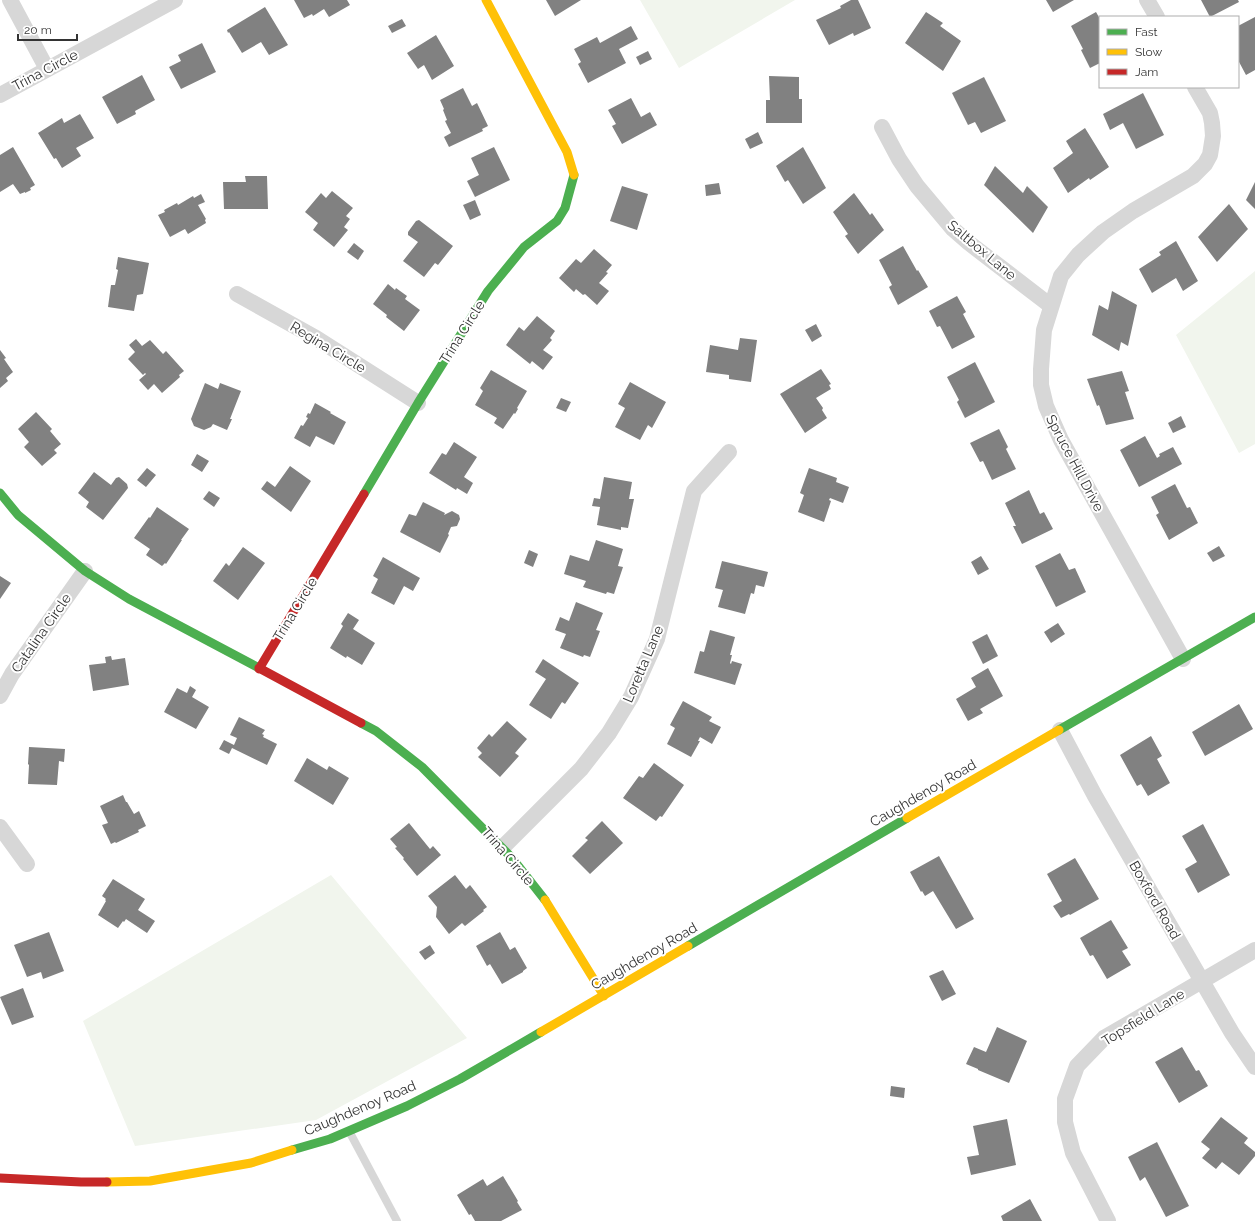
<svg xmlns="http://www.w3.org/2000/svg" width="1255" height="1221" viewBox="0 0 1255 1221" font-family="Raleway,sans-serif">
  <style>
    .green { fill: #f1f5ed }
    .building { fill: #818181 }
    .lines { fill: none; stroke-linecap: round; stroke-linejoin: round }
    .lane { stroke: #d7d7d7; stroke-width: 8 }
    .street { stroke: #d7d7d7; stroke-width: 16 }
    .fast { stroke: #4caf50; stroke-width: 9 }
    .slow { stroke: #ffc107; stroke-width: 9 }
    .jam { stroke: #c62828; stroke-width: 9 }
    .labels { text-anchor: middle; stroke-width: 4; stroke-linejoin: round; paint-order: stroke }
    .street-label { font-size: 14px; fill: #333; stroke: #fff }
  </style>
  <rect width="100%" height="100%" fill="#fff"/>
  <!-- green -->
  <path class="green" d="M640,0h155l-116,68z
    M1255,271v173l-16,9 -63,-118z
    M331,875l136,163 -151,82 -181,26 -52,-125z"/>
  <!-- building -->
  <path class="building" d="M294,0h53l3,5 -21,12 -5,-8 -11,7 -1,-2 -8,4z
    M546,0h35l-26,16z
    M851,0h7l13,28 -17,8 -1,-3 -24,12 -13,-25 25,-12 -1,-2z
    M1046,0h28l-21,12z
    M1201,0h37l1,2 -29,15z
    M265,7l23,38 -19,10 -8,-13 -19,11 -13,-21 -1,1 -1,-3z
    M926,12l17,11 -3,3 21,15 -18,30 -38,-28z
    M1096,12l4,7v44l-10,5 -9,-18 2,-1 -12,-23z
    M1255,17v53l-9,5 -8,-15v-34z
    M402,19l4,7 -14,7 -4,-7z
    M631,26l7,13 -19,10 7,14 -38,20 -10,-19 3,-2 -7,-13 23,-12 3,6z
    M436,35l18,31 -22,14 -8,-15 -6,4 -11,-16z
    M202,43l14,29 -35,17 -12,-22 12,-6 -3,-6z
    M648,51l4,8 -12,6 -4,-8z
    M142,75l13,25 -20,11 1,3 -19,10 -15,-27z
    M769,76l30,1v22h3v24h-36v-23h4z
    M984,77l22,44 -25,12 -6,-11 -7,3 -16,-32z
    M463,88l9,18 5,-3 11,23 -6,3 1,2 -34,16 -5,-10 7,-4 -6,-12 2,-1 -4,-10 1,-1 -4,-9z
    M1143,93l21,42 -28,14 -13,-26 -13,7 -7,-16z
    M631,98l10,19 9,-5 7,13 -35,19 -10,-18 4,-2 -8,-14z
    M80,114l14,24 -18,10 5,8 -19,12 -6,-10 -2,1 -16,-26 24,-15 2,5z
    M1085,128l24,39 -19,13 -1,-2 -21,15 -15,-25 20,-15 -7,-12z
    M758,132l5,11 -13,6 -5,-10z
    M13,147l22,38 -5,3 1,2 -6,3v-1l-5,2 -7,-10 -13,8v-37z
    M494,147l16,33 -35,17 -8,-16 12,-6 -8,-17z
    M803,147l23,41 -23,16 -15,-24 -3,2 -9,-16z
    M995,166l28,27 4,-7 21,21 -15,26 -49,-48z
    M245,176h22l1,33h-44l-1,-27h23z
    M1255,182v27l-9,-9z
    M719,183l2,11 -15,2 -1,-11z
    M622,186l26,8 -11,36 -27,-9z
    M332,191l21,17 -7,8 4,3 -6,8 4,3 -14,17 -21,-17 5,-7 -13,-11 16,-19 5,5z
    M854,193l16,22 2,-2 12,17 -26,24 -13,-18 3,-2 -15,-22z
    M201,194l4,8 -7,3 8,14 -1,1 1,3 -18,11 -3,-5 -15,8 -12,-22 7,-3 -1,-2 13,-7 1,2 15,-9 1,2z
    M475,200l6,15 -11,5 -7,-15z
    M1229,204l19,25 -31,33 -19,-25z
    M419,220l34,26 -15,19 -3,-2 -11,14 -21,-16 15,-19 -10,-7v-3l8,-11z
    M1176,241l22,40 -15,10 -7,-13 -24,15 -13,-24 22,-14 -2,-3z
    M354,243l10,8 -6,9 -11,-8z
    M903,246l14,25 1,-1 10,17 -30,18 -9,-18 3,-2 -13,-25z
    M594,249l18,16 -6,7 2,1 -9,10 10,8 -12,14 -12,-11 -2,1 -7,-6 -2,3 -15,-14 17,-19 5,4z
    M118,257l31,6 -6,31 -6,1 -3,16 -26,-4 3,-22h4l3,-15 -2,-1z
    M388,284l7,6 1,-2 11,8 -2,3 15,11 -16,21 -18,-14 1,-2 -14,-11z
    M1112,291l25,14 -9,41 -7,-4 -2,9 -27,-16 7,-30 9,5z
    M957,296l9,16 -3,2 12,23 -23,12 -12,-23 -3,1 -8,-16z
    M537,316l18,15 -5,7 2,2 -9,10 10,7 -10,13 -11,-9 -2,3 -24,-19 13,-18 5,4z
    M816,324l6,12 -10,6 -7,-12z
    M740,338l17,2 -6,42 -22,-3v-4l-23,-3 4,-27 28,5z
    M136,339l6,7 8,-6 13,14 3,-3 18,20 -5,4 1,2 -18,16 -8,-9 -6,6 -9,-10 7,-6 -1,-1 -2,2 -15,-16 7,-7 -6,-7z
    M0,350l6,8 -2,1 9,13 -7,6 2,3 -8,7z
    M975,362l20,40 -30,16 -8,-16 2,-2 -12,-23z
    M821,369l10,15 -2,1 2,4 -15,9 7,10 -1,2 5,8 -22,15 -25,-39z
    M491,370l36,21 -10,17 1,1 -3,5 -1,-1 -11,16 -9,-6 3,-5 -22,-13 8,-14 -3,-3z
    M1122,371l7,20 -4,1 9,27 -28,6 -7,-20 -2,1 -10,-27z
    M630,382l36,20 -14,26 -4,-3 -8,15 -25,-13 10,-19 -7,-4z
    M205,383l13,6 2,-6 21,8 -11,28h2l-5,11 -14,-6 -2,3 -7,3 -10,-4 -3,-7z
    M561,398l10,4 -5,10 -10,-4z
    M315,403l16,9 -1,1 16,9 -12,23 -18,-9 -6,11 -16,-9 7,-13 2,1 5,-8 -2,-1 2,-4 2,1z
    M36,412l16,17 -2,2 11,13 -7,6 3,3 -15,13 -18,-19 5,-5 -11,-13z
    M1181,416l5,11 -13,6 -5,-10z
    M999,429l9,18 -2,2 10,20 -24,11 -9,-19 -3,1 -10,-19z
    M1145,436l12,22 3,-2 -1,-2 14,-7 9,17 -43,23 -19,-37z
    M454,442l23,15 -13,20 9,6 -6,11 -10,-6 -1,2 -27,-17 13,-20 4,2z
    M197,454l12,7 -7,11 -11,-7z
    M290,466l21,15 -20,31 -30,-23 6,-8 8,6z
    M147,468l9,7 -10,12 -9,-7z
    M809,468l28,10 -1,4 13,5 -6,16 -13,-5 -1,2 2,1 -7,21 -26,-10 6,-17 -4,-2z
    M94,472l17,13 5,-7 3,-1 8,7 1,4 -25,32 -17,-13 3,-5 -11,-9z
    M604,477l28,5 -3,17h5l-6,29 -7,-1v3l-24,-5 3,-18 -8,-1 2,-8 6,1z
    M1175,484l12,24 3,-1 8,16 -29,17 -13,-25 3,-2 -8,-16z
    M1029,490l11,24 4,-2 9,17 -31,15 -9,-18h3l-11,-23z
    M209,491l11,7 -6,9 -11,-8z
    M423,502l22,11 -1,2 8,-4 7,4 1,4 -3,7 -6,1 -3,7 1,1 -9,18 -40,-21 9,-18 7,2z
    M157,507l32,22 -8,11h1l-16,24 -1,-1 -3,3 -16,-11 4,-6 -16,-11 15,-21 1,1z
    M596,540l27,9 -5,17 5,1 -9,27 -7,-2 -1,2 -23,-7 3,-6 -22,-7 6,-19 19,6z
    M1219,546l6,10 -12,6 -6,-9z
    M243,547l22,16 -27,37 -25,-19 13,-18 3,3z
    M529,550l9,4 -5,13 -9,-4z
    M1060,553l9,17 6,-2 11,24 -30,15 -21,-41z
    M981,556l8,13 -11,6 -7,-13z
    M383,557l37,21 -7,13 -9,-5 -10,19 -23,-12 7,-14 -5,-3z
    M722,561l46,11 -4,15 -8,-2 -2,9 -3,-1 -6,21 -27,-7 5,-17 -8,-2z
    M0,576l11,7 -11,16z
    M576,602l27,11 -7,17 4,1 -10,26 -6,-2 -1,2 -23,-9 6,-14 -11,-4 5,-13 9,4z
    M348,613l11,7 -6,9 22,14 -13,22 -15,-9 -1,2 -16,-10 13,-22 -2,-2z
    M1058,623l7,11 -14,9 -7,-11z
    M710,630l25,7 -5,18h2l-2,8 1,1 1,-3 10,3 -7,21 -41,-12 6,-22 4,1z
    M987,634l11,22 -15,8 -11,-22z
    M111,656l1,4 13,-2 4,27 -36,6 -4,-26 17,-2 -1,-6z
    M543,659l36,24 -14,21 -3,-2 -11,17 -22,-14 17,-26 -11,-7z
    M988,668l15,28 -23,13 3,4 -15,8 -12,-22 20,-12 -5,-9z
    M190,686l6,4 -4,7 17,10 -13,22 -32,-17 13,-24 10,5z
    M683,701l29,16 -3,4 12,6 -9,17 -12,-7 -2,4h2l-9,16 -24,-13 8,-16 -5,-3z
    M1239,704l14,25 -48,27 -13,-24z
    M239,717l26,13 -3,4 2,1 -1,2 14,7 -10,21 -35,-17 -3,6 -10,-5 5,-9 10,5 3,-7 -7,-3z
    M507,721l20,18 -12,14 4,3 -19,21 -22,-20 4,-4 -5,-5 12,-14 3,3z
    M1151,736l11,20 -5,3 13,24 -22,13 -7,-12 -4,2 -17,-31z
    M29,747l36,2 -1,13 -5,-1 -2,24 -29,-1 1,-19 -1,-1z
    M307,758l20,12 2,-4 20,12 -16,27 -39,-24z
    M654,763l30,22 -22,32 -2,-1 -4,5 -33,-23 16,-22 4,2z
    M123,795l3,7h1l7,12 5,-3 7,15 -8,4 1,2 -23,11 -1,-1 -4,2 -9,-19 6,-2 -8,-17z
    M602,821l21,22 -33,31 -18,-18 16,-16 -3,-2z
    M409,823l21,26 3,-3 8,9 -24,21 -14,-17 1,-1 -9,-10 2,-1 -7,-8z
    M1203,824l27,51 -32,18 -13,-24 12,-7 -15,-26z
    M939,856l35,63 -18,10 -23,-38 -8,5 -3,-5 -1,1 -11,-20z
    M1075,858l24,41 -29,16 -1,-1 -8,4 -8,-12 9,-5 -15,-27z
    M455,875l11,14 4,-4 17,22 -4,3 1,1 -19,15 -3,-3 -13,11 -13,-17 1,-10 -9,-11z
    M113,879l32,20 -7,11 17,11 -8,12 -21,-14 -2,3 -1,-1 -5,7 -20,-13 8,-14 -1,-1 1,-1 -4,-3z
    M1111,920l17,28 -6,3 9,14 -24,14 -14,-24 -3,1 -10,-18z
    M49,932l15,39 -21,8 -2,-7 -14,5 -13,-32z
    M500,932l10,18 5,-3 12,21 -4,3v1l-21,12 -12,-20 -3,2 -11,-20z
    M430,945l5,8 -10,7 -6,-8z
    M943,970l13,24 -14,7 -13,-25z
    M23,988l11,29 -22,8 -12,-28z
    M997,1027l30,14 -18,42 -31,-13v-1l-12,-5 8,-17 12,5z
    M1182,1047l14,24 3,-1 9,16 -29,17 -24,-41z
    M891,1086l14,2 -1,10 -14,-2z
    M1221,1117l27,21 -4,5 11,9v4l-16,19 -17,-13 -6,7 -14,-11 8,-9 -9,-7z
    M1007,1119l9,46 -45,10 -4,-18 12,-2 -6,-29z
    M1157,1142l32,64 -23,11 -21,-40 -5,4 -12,-24z
    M503,1176l15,25 -1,1 5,8 -21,11h-26l-4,-7 -2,1 -12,-20 26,-16 4,7z
    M1030,1199l12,22h-39l-2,-5z"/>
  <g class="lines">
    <!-- lane -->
    <path class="lane" d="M349,1131l48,90"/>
    <!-- street -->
    <path class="street" d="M10,0l37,69
      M1147,0l10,17
      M0,95l175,-95
      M882,127l17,32 18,27 36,43 16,14 82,63
      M237,294l79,44 102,65
      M1183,659l-122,-219 -15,-34 -5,-21v-16l3,-39 17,-54 17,-21 25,-23 30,-21 60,-35 12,-12 5,-9 3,-19 -1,-13 -2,-10 -15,-26
      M0,696l12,-22 73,-103
      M1060,730l35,66 137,237 23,34
      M0,827l27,37
      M503,847l78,-78 28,-36 22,-36 26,-58 37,-148 35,-39
      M1108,1221l-35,-68 -8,-31v-23l12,-33 27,-28 151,-88"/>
    <!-- fast -->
    <path class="fast" d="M0,493l18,22 67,56 44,28 130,69
      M364,494l54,-91 70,-112 36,-44 33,-26 8,-13 9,-33
      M361,723l15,8 46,36 90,91 33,42
      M1059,730l196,-113
      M688,946l219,-128
      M292,1150l38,-11 77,-33 53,-27 81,-47"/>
    <!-- slow -->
    <path class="slow" d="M486,0l81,152 7,23
      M907,818l152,-88
      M545,900l59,96
      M541,1032l147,-86
      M107,1182l43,-1 101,-18 41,-13"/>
    <!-- jam -->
    <path class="jam" d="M259,668l102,55
      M259,669l105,-175
      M0,1178l81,4h26"/>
  </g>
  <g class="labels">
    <!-- street labels -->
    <g class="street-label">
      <text transform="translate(45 70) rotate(-28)" y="5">Trina Circle</text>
      <text transform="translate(982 250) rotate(40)" y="5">Saltbox Lane</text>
      <text transform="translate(462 332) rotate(-58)" y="5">Trina Circle</text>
      <text transform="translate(328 347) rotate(31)" y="5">Regina Circle</text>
      <text transform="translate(1075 463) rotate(62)" y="5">Spruce Hill Drive</text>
      <text transform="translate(295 609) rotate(-59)" y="5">Trina Circle</text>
      <text transform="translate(41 633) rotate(-55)" y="5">Catalina Circle</text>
      <text transform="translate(643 664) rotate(-67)" y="5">Loretta Lane</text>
      <text transform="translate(923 793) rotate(-30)" y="5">Caughdenoy Road</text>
      <text transform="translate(508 856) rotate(49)" y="5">Trina Circle</text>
      <text transform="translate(1155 900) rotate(60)" y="5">Boxford Road</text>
      <text transform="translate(644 956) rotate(-30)" y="5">Caughdenoy Road</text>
      <text transform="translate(1143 1017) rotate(-32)" y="5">Topsfield Lane</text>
      <text transform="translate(360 1108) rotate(-23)" y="5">Caughdenoy Road</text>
    </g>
  </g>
  <!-- legend -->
  <rect x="1099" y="16" width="140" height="72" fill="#ffffff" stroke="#adadad"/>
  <rect x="1107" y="29" width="20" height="6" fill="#4caf50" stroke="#adadad"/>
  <text x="1135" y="36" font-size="12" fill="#333333">Fast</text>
  <rect x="1107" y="49" width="20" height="6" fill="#ffc107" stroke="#adadad"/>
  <text x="1135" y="56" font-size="12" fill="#333333">Slow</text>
  <rect x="1107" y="69" width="20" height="6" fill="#c62828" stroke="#adadad"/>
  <text x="1135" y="76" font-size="12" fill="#333333">Jam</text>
  <!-- scale -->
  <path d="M18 34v6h59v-6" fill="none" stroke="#333333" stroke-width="2"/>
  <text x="24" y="34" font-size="12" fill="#333333" stroke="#ffffff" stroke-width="3" paint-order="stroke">20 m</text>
</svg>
